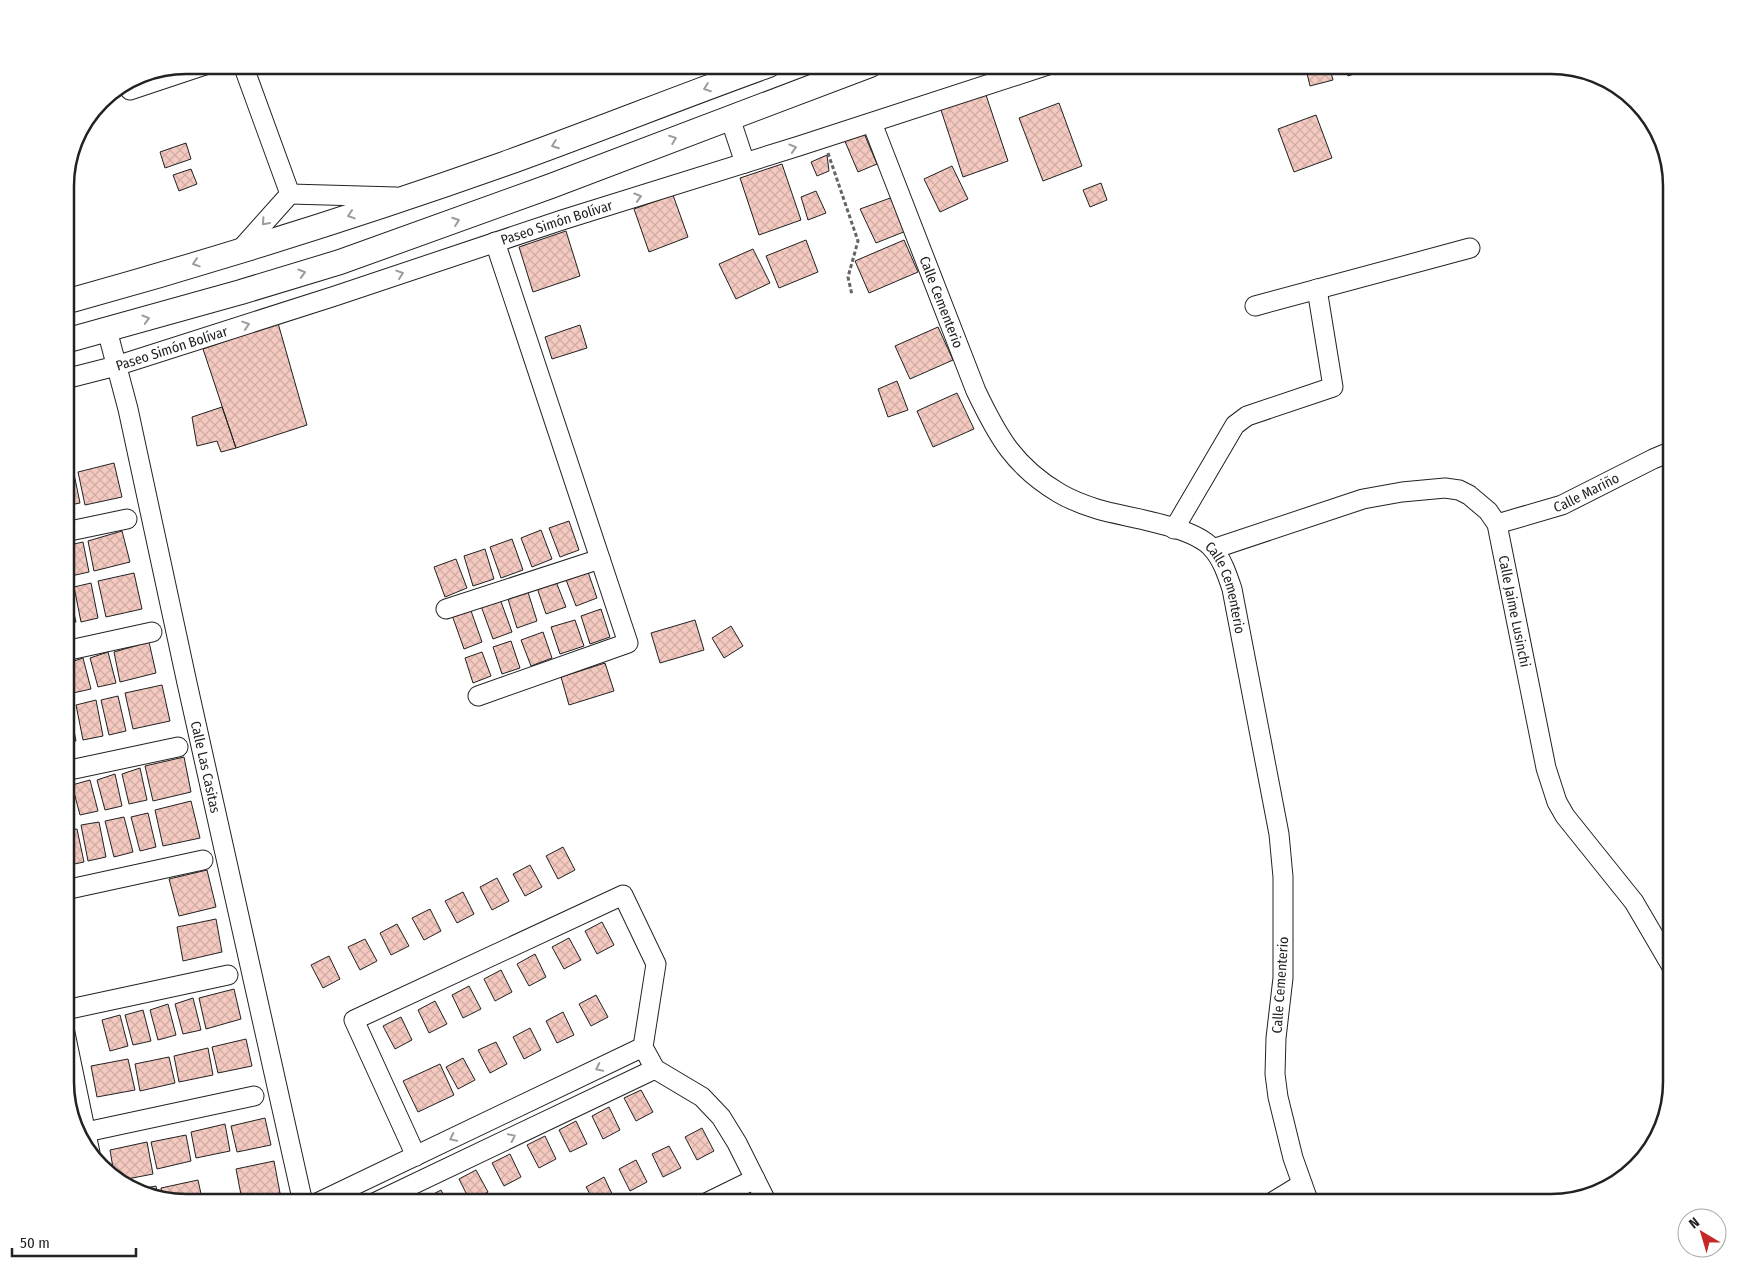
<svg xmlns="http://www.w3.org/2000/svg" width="1737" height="1268" viewBox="0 0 1737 1268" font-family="'Fira Sans Condensed',sans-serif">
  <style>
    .building { fill: url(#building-cross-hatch); stroke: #222 }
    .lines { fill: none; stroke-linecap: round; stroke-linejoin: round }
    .minor-casing { stroke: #222; stroke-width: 21 }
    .major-casing { stroke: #222; stroke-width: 26 }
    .path { stroke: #646464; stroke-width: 3; stroke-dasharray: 4 2.5; stroke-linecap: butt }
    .minor { stroke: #fff; stroke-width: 19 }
    .major { stroke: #fff; stroke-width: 24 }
    .oneway { stroke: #9c9c9c }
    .labels { text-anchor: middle; stroke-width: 4; stroke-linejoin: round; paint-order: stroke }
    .street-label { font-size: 14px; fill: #222; stroke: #fff }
    .rim { fill: none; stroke: #222; stroke-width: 2.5 }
  </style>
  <defs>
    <pattern id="building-cross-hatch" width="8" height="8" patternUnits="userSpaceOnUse" patternTransform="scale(1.25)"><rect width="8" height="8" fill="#f3c9c0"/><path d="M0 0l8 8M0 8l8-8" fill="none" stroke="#d0aca5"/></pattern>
  </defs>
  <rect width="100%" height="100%" fill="#fff"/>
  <!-- building -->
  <path class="building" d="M1195,65h27l1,2 -25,6z
    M1243,65h21l-18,7z
    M1305,65h24l4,15 -23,6z
    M1344,65h34v1l-30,10z
    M984,89l24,72 -45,16 -24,-73z
    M1059,103l23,63 -39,15 -24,-63z
    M1316,115l16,43 -38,14 -16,-43z
    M863,131l14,33 -19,8 -14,-33z
    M186,143l5,16 -26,9 -5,-16z
    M827,155l2,16 -12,5 -6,-14z
    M782,164l19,56 -42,15 -19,-57z
    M952,166l16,33 -28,13 -16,-33z
    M191,169l6,15 -18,7 -6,-16z
    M1101,183l6,17 -17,7 -7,-17z
    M816,191l10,22 -18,7 -7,-23z
    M673,195l15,42 -39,15 -15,-43z
    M893,197l13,34 -30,12 -16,-34z
    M566,231l14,45 -47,16 -14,-45z
    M806,240l12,32 -39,16 -13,-32z
    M904,240l14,32 -49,21 -14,-32z
    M753,249l17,34 -34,16 -17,-35z
    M278,323l29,102 -71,23 -33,-99z
    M580,325l7,23 -35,11 -7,-22z
    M938,327l15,33 -43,19 -15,-33z
    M897,381l11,29 -20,7 -10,-28z
    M957,393l17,36 -41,18 -16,-36z
    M222,407l14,41 -15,4 -4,-11 -20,5 -5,-29z
    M114,463l8,34 -37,8 -7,-33z
    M73,469l7,34 -15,3v-36z
    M569,521l10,29 -19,7 -11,-29z
    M541,530l11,29 -20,8 -11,-29z
    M122,531l8,31 -36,9 -6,-30z
    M512,539l11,31 -22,8 -11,-31z
    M83,542l6,30 -18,4 -6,-30z
    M485,549l9,30 -21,7 -9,-30z
    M456,559l11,29 -22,9 -11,-30z
    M587,569l10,29 -21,8 -11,-29z
    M134,573l8,36 -36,8 -8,-36z
    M555,579l11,28 -20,7 -10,-29z
    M91,583l7,35 -17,4 -7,-35z
    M68,588l8,34 -11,3v-36z
    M527,589l10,32 -20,7 -10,-32z
    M500,599l12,33 -19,7 -12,-33z
    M470,608l12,34 -18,7 -12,-34z
    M601,609l9,28 -20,7 -9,-28z
    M575,620l9,26 -24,8 -9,-27z
    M695,620l9,30 -44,13 -9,-30z
    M731,626l12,20 -19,12 -12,-20z
    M543,632l9,26 -21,8 -10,-26z
    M511,641l9,27 -18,6 -9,-27z
    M149,642l7,31 -36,9 -6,-30z
    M108,652l8,31 -18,4 -8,-29z
    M482,652l9,24 -18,7 -8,-25z
    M83,658l8,31 -18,4 -8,-29z
    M605,663l9,28 -45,14 -8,-28z
    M162,685l8,36 -37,8 -8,-36z
    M118,696l8,35 -17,4 -8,-35z
    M96,700l7,36 -20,4 -7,-35z
    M69,705l7,36 -11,2v-37z
    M184,757l7,35 -38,9 -8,-35z
    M140,768l7,32 -18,4 -7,-30z
    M115,774l7,32 -17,4 -8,-30z
    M90,780l8,31 -18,4 -8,-30z
    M65,786h1l8,30 -9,2z
    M191,801l9,37 -37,8 -8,-36z
    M148,813l8,34 -16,4 -9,-34z
    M124,817l9,35 -19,5 -9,-36z
    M99,822l7,35 -18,4 -7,-36z
    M77,829l7,33 -19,4v-35z
    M563,847l12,23 -17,9 -12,-23z
    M530,865l12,22 -17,9 -12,-22z
    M207,870l9,37 -37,9 -10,-37z
    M497,878l12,23 -17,9 -12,-23z
    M463,892l11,22 -17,9 -12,-22z
    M430,909l11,22 -17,9 -12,-22z
    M216,919l6,33 -39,9 -6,-34z
    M602,922l12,23 -17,9 -12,-23z
    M397,924l12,22 -18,9 -11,-22z
    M569,938l12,22 -17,9 -12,-22z
    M365,939l12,22 -17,9 -12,-23z
    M535,954l11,23 -17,9 -12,-22z
    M329,956l11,23 -17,9 -12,-23z
    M501,970l11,22 -17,9 -11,-22z
    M469,986l12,23 -18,9 -11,-23z
    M234,989l7,30 -35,10 -7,-31z
    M596,995l12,22 -17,9 -12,-22z
    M193,998l8,32 -18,4 -8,-30z
    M435,1001l12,23 -18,9 -11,-23z
    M168,1004l8,31 -18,5 -8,-30z
    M143,1010l8,31 -18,4 -8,-30z
    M563,1012l11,23 -17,8 -11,-22z
    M120,1015l8,31 -18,5 -8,-31z
    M401,1017l11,23 -17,9 -12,-23z
    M530,1028l11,22 -17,9 -11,-22z
    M246,1039l6,27 -34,7 -6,-26z
    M496,1042l11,22 -17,9 -12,-23z
    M208,1048l5,27 -34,7 -5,-26z
    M169,1057l6,26 -35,8 -5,-27z
    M463,1058l12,22 -17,9 -12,-22z
    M128,1059l7,31 -38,7 -6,-31z
    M440,1064l14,31 -36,17 -15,-31z
    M641,1090l12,22 -17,9 -12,-23z
    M609,1107l11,23 -17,9 -11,-23z
    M265,1118l6,27 -34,7 -6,-26z
    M576,1121l11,23 -17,8 -11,-22z
    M225,1124l5,27 -34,7 -5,-26z
    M702,1128l12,23 -17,9 -12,-23z
    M186,1135l5,26 -34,8 -6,-27z
    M545,1136l11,23 -17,9 -12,-23z
    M147,1142l6,32 -36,7 -2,-1 -5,-30z
    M669,1146l12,22 -18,9 -11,-23z
    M510,1154l11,23 -17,9 -12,-23z
    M636,1160l11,22 -17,9 -11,-22z
    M274,1161l6,32 -38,7 -6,-31z
    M476,1170l12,22 -18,9 -11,-22z
    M604,1177l11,23 -6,3h-14l-9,-16z
    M198,1180l5,23h-17l-23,-4 -2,-11z
    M156,1186l2,12 -11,-2 -12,-6z
    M441,1190l7,13h-22l-2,-4z
    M568,1195l4,8h-20z"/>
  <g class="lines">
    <defs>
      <g id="minor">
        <path d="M243,65l47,129"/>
        <path d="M130,90l75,-25"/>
        <path d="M730,118l15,45"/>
        <path id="s1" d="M872,123l104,268c22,46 38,75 83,102 12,7 25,12 38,16 30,9 94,16 115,39 10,11 15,26 20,41l47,245 4,43v101l-7,60 -1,36 3,23 15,61 16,45"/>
        <path d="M290,194l106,3"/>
        <path d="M240,250l50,-56"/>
        <path d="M1255,306l215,-58"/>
        <path id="s2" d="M107,330l21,79 59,274 116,520"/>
        <path id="s3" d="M65,379l51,-13 219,-70 227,-76 237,-74 249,-81"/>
        <path id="s4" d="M1497,524l65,-19 91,-46 19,-8"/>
        <path d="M1174,529l61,-104 12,-9 86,-29 -16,-98"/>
        <path d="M65,532l62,-13"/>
        <path id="s5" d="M1213,549l150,-50 39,-7 43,-4 14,2 10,5 19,16 9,13 49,244 11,34 8,14 69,86 38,65"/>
        <path d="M446,609l154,-50"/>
        <path d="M65,651l87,-19"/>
        <path d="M478,696l150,-53 -133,-401"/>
        <path d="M65,771l113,-24"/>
        <path d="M65,890l138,-30"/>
        <path d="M65,1010l163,-35"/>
        <path d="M65,1033l25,120"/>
        <path d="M86,1132l168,-36"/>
        <path d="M416,1156l-62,-136 269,-125 33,69 -13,83 12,22 47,28 19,20 16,26 30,60"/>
        <path d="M317,1203l326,-156"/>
        <path d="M374,1203l281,-134"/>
        <path d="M706,1203l49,-24"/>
        <path d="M1271,1203l31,-19"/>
      </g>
      <path id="major" d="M65,302c148,-41 295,-87 439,-138 89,-32 176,-67 265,-99
        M65,341l176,-49 99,-30 211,-76 319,-121"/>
    </defs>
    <!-- minor casing -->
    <use href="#minor" class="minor-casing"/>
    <!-- major casing -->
    <use href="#major" class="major-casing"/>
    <!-- path -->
    <path class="path" d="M828,153l30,88 -10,36 4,18"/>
    <!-- minor -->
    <use href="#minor" class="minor"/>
    <!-- major -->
    <use href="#major" class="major"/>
  </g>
  <!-- one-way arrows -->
  <defs><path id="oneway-chevron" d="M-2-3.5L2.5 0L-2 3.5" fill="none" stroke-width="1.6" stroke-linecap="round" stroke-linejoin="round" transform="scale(1.25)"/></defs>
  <g class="oneway">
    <use href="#oneway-chevron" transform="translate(707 88) rotate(160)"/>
    <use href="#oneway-chevron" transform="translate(673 139) rotate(-21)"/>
    <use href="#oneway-chevron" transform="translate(555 145) rotate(160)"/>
    <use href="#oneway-chevron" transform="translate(793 148) rotate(-17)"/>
    <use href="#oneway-chevron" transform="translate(638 197) rotate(-17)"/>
    <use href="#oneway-chevron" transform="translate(351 215) rotate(162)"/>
    <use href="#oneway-chevron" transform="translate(456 221) rotate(-20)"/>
    <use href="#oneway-chevron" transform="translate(265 222) rotate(132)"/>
    <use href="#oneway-chevron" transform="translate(196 263) rotate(162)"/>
    <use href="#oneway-chevron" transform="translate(302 273) rotate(-17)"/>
    <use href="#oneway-chevron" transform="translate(400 274) rotate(-19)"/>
    <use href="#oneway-chevron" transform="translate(146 319) rotate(-16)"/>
    <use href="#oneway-chevron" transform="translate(246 325) rotate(-18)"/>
    <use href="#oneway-chevron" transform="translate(599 1068) rotate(154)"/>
    <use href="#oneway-chevron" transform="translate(512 1137) rotate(-26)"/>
    <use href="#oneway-chevron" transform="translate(453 1138) rotate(154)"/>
  </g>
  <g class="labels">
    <!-- street labels -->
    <g class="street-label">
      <text dy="5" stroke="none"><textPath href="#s3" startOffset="516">Paseo Simón Bolívar</textPath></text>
      <text dy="5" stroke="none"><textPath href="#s1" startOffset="192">Calle Cementerio</textPath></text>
      <text dy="5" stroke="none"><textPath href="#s3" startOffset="111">Paseo Simón Bolívar</textPath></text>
      <text dy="5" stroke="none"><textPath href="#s4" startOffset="95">Calle Mariño</textPath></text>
      <text dy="5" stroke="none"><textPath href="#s1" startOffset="628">Calle Cementerio</textPath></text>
      <text dy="5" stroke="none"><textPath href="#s5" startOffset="396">Calle Jaime Lusinchi</textPath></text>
      <text dy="5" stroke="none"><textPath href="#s2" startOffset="448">Calle Las Casitas</textPath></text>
      <text transform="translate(1280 985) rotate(-86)" y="5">Calle Cementerio</text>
    </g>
  </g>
  <!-- crop -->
  <path d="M0 0H1737V1268H0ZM186 74H1551A112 112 0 0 1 1663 186V1082A112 112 0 0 1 1551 1194H186A112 112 0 0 1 74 1082V186A112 112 0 0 1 186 74Z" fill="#fff" fill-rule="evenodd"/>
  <path class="rim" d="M186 74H1551A112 112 0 0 1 1663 186V1082A112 112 0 0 1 1551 1194H186A112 112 0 0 1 74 1082V186A112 112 0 0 1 186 74Z"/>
  <!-- north arrow -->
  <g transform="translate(1702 1233) rotate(322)"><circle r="24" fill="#ffffff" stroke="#a7a7a7"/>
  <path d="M0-4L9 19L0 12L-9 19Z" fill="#c62828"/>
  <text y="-8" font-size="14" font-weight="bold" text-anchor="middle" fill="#222222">N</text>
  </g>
  <!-- scale -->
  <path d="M12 1248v8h124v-8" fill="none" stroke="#222222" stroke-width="2.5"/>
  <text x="20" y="1248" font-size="15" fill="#222222" stroke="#ffffff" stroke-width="4" paint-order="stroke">50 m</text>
</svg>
